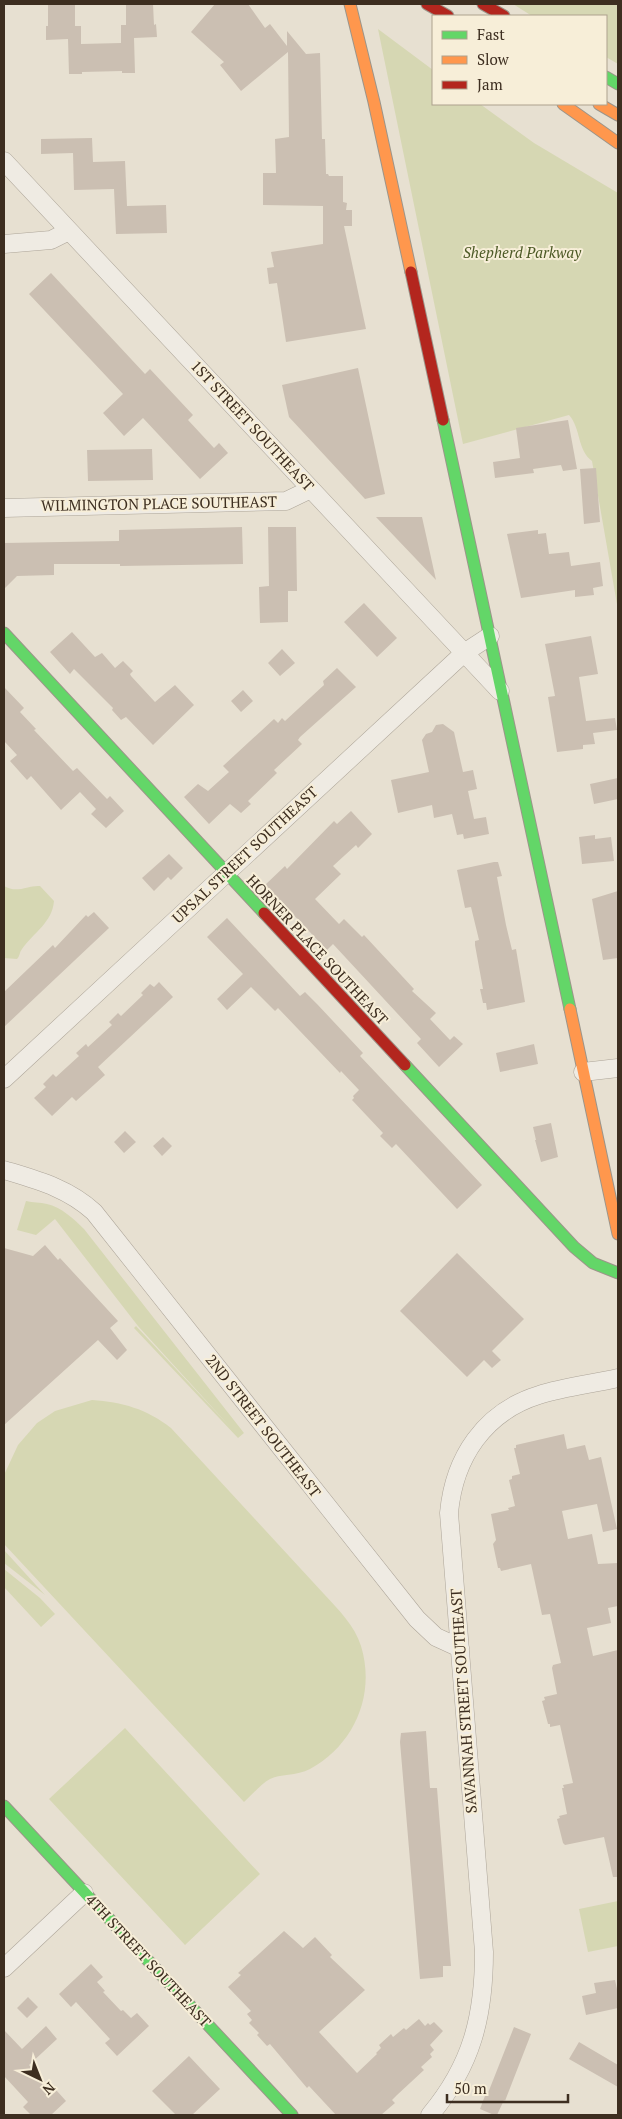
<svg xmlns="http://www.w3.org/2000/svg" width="622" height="2119" viewBox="0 0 622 2119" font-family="'PT Serif',serif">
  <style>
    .green { fill: #d6d7b3 }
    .building { fill: #cbbfb2 }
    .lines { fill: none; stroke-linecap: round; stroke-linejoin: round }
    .street-casing { stroke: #ada599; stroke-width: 19 }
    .fast-casing { stroke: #9c958a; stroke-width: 13 }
    .slow-casing { stroke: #9c958a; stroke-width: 13 }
    .jam-casing { stroke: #9c958a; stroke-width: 13 }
    .street { stroke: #efebe3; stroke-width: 18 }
    .fast { stroke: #63d668; stroke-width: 11 }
    .slow { stroke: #ff974d; stroke-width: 11 }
    .jam { stroke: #b3261e; stroke-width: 11 }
    .labels { text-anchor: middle; stroke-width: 4; stroke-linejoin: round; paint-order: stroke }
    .park-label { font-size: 15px; font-style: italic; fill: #4d5a26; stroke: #f7eed8 }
    .street-label { font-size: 15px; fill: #3d2e20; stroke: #f7eed8 }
  </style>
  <rect width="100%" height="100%" fill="#e7e0d1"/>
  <!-- green -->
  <path class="green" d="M513,4h105v60l-12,-7v-41h-74z
    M378,29l55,41v34h47l54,39 84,50v417l-26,-149c-15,-11 -11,-33 -23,-46l-106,29z
    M4,886c13,8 24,-1 36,0l14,15c-2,22 -20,31 -32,48 -3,4 -2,7 -5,10l-13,-1z
    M26,1201c7,2 14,1 21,3 14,3 27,15 37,25l160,204 -6,5 -104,-110 2,-2 96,103 -94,-103 -83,-107 -19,16 -19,-5z
    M92,1400c30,2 55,9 79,28l153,166c14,15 31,32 37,52 15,49 -7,99 -51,123 -13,7 -31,5 -40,10 -9,5 -18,16 -26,23l-240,-258v-69l14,-30 19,-22 18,-12z
    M4,1550l41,45 -41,-32z
    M4,1569l36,29 15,16 -14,13 -37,-40z
    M125,1728l135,146 -75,71 -136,-146z
    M618,1901v45l-30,6 -9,-43z"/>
  <!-- building -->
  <path class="building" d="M48,4h27v22h6v18l40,-1v-18h5v-21h27l1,21 2,-1 1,13 -23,1 1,35h-13v-2l-40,1v2h-13l-1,-35 -22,1v-14h2z
    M215,4h33l17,24 5,-4 17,22v-15l19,23 14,-1 2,86h3l1,35h2l1,2h14v26l4,1 -1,7h6v16h-8l22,103 -80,13 -9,-59 -8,1 -2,-16 7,-1 -3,-15 52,-8v-38l-60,-1v-32h13l-1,-34 14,-2 -1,-85 -47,39 -21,-26 4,-3 -33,-30z
    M92,138l1,24 32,-1 2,45 39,-1 1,28 -51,1 -2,-45 -40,1 -1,-37 -32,1v-15z
    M51,273l94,101 5,-5 43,46 -5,5 26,28 5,-5 9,10 -28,26 -57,-61 -19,18 -21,-23 20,-19 -94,-100z
    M358,368l27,126 -20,5 -76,-82 -7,-32z
    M568,420l9,49 -14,2 -2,-6 -28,4 1,4 -39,5 -2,-16 27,-4 -4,-30z
    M152,449l1,31 -65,1 -1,-31z
    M596,468l4,54 -16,2 -4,-55z
    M376,517h46l14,63z
    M242,527l1,37 -123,2v-2h-66v11l-37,1 -13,13v-46l115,-2v-11z
    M268,527h28l1,64h-9v31l-28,1 -1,-36 10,-1z
    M538,530v4l8,-1 3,21 20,-2 2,14 29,-4 3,24 -10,2 1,7 -19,2v-7l-54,8 -14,-64z
    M364,603l33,35 -20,19 -33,-35z
    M72,632l23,25 7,-4 13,15 8,-7 10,10 -3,3 1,2 24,26 20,-17 19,20 -41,40 -27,-28 -5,3 -9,-10 1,-2 -39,-39 -4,5 -20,-22z
    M591,636l7,38 -19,3 7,44 29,-3 2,12 -24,3 2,11 -12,1v4l-26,3 -9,-55 7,-1 -10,-52z
    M282,649l13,14 -15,13 -12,-13z
    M337,668l19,19 -56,50 -2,3 4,4 -28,26 3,3 -29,28 3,3 -10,9 -11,-9 -21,20 -25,-27 14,-13 10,7 21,-19 -6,-6 51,-47 4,4 4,-5 3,3 39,-36 -1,-4z
    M4,687l20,21 -4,4 16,17 -2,1 39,41 4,-3 30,31 3,-3 14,15 -18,17 -15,-14 5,-5 -16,-17 -19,18 -30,-34 -4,4 -17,-19 7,-6 -13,-14z
    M243,690l10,11 -12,11 -10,-11z
    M443,724l11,8 9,40 10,-2 4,19 -9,2 6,28 12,-2 3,17 -25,5 -1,-5 -6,1 -5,-21 -18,4 -2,-13 -34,8 -7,-33 38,-8 -7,-32 4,-6 6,-2 4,-7z
    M618,778v21l-24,5 -4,-20z
    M351,811l21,23 -14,14 -2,-3 -23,21 8,8 -26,25 24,25 5,-5 18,18 2,-2 50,54 -2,2 24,22 -6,6 20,21 4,-4 9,8 -24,23 -22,-24 4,-4 -88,-95 -6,6 -62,-65 20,-19 2,3 47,-48 3,3z
    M595,835v4l16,-2 3,24 -32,3 -3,-27z
    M169,854l14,14 -12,12 -3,-3 -14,14 -12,-13z
    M494,862h4l4,14 -5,1 9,48 6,25 4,-1 9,53 -38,8 -1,-7h-3l-3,-14h3l-8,-44v-4l4,-1 -8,-33 -6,1 -8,-38z
    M618,891v67l-15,2 -11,-61z
    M94,912l15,16 -105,99v-35l49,-47 2,3 31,-33 2,2z
    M227,918l73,78 5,-4 12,12 46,49 -3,3 122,129 -25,24 -61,-65 -4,4 -12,-12 3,-3 -31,-33 2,-2 -1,-2 6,-6 -18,-19 -1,2 -62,-65 -3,3 -24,-24 -24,23 -10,-11 26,-25 -36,-37z
    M159,982l14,15 -75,70 7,8 -29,26 -4,-4 -20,19 -18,-18 12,-11 -3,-3 10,-10 3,3 23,-21 -3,-3 10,-9 2,3 24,-22 -3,-3 9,-9 3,3 22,-21 -2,-2 9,-9 4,3z
    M534,1044l4,20 -38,8 -4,-19z
    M551,1123l7,34 -17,5 -6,-22h1l-3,-13z
    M125,1131l11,11 -12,11 -10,-11z
    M163,1137l9,9 -10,10 -9,-10z
    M45,1245l13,15 2,-2 58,63 -8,7 17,22 -10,10 -19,-20 -94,85v-177l29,8z
    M457,1253l67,66 -32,32 9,9 -9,8 -8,-8 -17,17 -67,-66z
    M564,1434l3,15 18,-4 4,15 12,-3 16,72 -14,3 -6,-28 -35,7 6,28 24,-5 6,30 20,-1v43l-10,2 3,15 -24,5 6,28 25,-6v227h-5l-9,-40 -39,8 -2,-2 -6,-24 3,-1 -1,-2 8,-2 -5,-26h2l-1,-3 10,-2 -13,-58 -10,2v-3h-2l-6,-23 3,-1 -1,-3 13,-3 -5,-26 1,-3 8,-2 -11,-49 -8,1 -11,-51 -30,7 -1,-3h-2l-5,-24 3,-4 -5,-26 18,-4 -1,-2 7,-2 -6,-26 3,-1v-3l8,-2 -6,-26h2v-3z
    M426,1731l4,57h7l14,178h-8v11l-23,2 -20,-237 1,-9z
    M284,1931l19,17 12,-11 17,18 -2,2 35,33 -46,42 38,41 20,-19 -1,-1 5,-5 -2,-3 12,-11 2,3 11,-9 2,2 13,-11 6,7 3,-3 2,2 4,-3 9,9 -13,14 4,5 -4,4 2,3 -11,10 3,3 -27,25 -5,5 3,3 -14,12h-45l-27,-29 -2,2 -37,-44 -3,2 -10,-11 2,-2 -10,-10 3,-3 -5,-6 4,-3 -23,-24 13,-12 -3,-2z
    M91,1964l12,13 -6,5 8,9 -2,1 18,19 2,-1 8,8 6,-5 12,13 -32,30 -12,-13 5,-4 -34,-37 -5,5 -12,-13z
    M615,1980l2,9 1,-1v20l-32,7 -4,-19 14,-3 -2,-10z
    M28,1997l10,10 -11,11 -10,-10z
    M46,2026l11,13 -28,26 17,18 2,-2 18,20 -15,14h-20l-8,-8 5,-5 -24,-26v-46l18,19z
    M514,2027l17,7 -26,67 -1,-1 -7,15h-3l-14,-6 6,-16h2z
    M579,2042l39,23v22l-49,-28z
    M189,2056l31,33 -28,26h-16l-24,-24z"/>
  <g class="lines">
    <defs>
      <path id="street" d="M4,161l496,530
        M4,244l47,-4 18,-9
        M4,508l282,-7 25,-12
        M583,1072l35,-4
        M4,1079l460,-426 26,-17
        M4,1170c33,10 64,18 90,42l323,407 19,18 24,11
        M4,1968l80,-75
        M430,2115c42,-50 54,-99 54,-163l-35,-439c5,-55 35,-101 90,-118 25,-8 53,-11 79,-17"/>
      <path id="fast" d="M606,77l12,7
        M443,420l127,589
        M4,633l260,280
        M405,1065l169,182 19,16 25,10
        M4,1806l288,309"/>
      <path id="slow" d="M350,4l24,98 37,170
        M563,104l55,39
        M599,104l19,11
        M570,1009l48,225"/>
      <path id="jam" d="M427,4l21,12
        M483,4l21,12
        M411,272l32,148
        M264,913l141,152"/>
    </defs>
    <!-- street casing -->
    <use href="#street" class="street-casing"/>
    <!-- fast casing -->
    <use href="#fast" class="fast-casing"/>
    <!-- slow casing -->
    <use href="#slow" class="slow-casing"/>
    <!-- jam casing -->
    <use href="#jam" class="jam-casing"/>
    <!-- street -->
    <use href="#street" class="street"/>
    <!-- fast -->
    <use href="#fast" class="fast"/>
    <!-- slow -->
    <use href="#slow" class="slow"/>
    <!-- jam -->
    <use href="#jam" class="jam"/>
  </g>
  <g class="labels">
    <!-- park labels -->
    <g class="park-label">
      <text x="522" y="258">Shepherd Parkway</text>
    </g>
    <!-- street labels -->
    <g class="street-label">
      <text transform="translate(252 426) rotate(47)" y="5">1ST STREET SOUTHEAST</text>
      <text transform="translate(159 504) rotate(-1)" y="5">WILMINGTON PLACE SOUTHEAST</text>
      <text transform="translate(245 855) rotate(-43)" y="5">UPSAL STREET SOUTHEAST</text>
      <text transform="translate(317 950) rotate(47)" y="5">HORNER PLACE SOUTHEAST</text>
      <text transform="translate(263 1426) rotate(52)" y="5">2ND STREET SOUTHEAST</text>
      <text transform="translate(464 1701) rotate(-94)" y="5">SAVANNAH STREET SOUTHEAST</text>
      <text transform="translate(148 1961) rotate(47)" y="5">4TH STREET SOUTHEAST</text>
    </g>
  </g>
  <!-- border -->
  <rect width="622" height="2119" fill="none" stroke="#3d2e20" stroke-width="10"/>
  <!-- legend -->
  <rect x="432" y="15" width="175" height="90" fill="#f7eed8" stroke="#ada18e"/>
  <rect x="442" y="31" width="25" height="8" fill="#63d668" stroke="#ada18e"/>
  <text x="477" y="40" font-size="15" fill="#3d2e20">Fast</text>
  <rect x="442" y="56" width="25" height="8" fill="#ff974d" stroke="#ada18e"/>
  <text x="477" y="65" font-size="15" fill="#3d2e20">Slow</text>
  <rect x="442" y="81" width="25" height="8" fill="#b3261e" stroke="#ada18e"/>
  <text x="477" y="90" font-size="15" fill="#3d2e20">Jam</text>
  <!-- north arrow -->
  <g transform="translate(40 2079) rotate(137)" stroke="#f7eed8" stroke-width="4" paint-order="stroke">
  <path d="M0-4L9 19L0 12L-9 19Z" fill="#3d2e20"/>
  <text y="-8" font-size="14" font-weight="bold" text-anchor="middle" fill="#3d2e20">N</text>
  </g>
  <!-- scale -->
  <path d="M447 2094v8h121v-8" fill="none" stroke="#3d2e20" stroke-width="2.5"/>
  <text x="454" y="2094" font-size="15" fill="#3d2e20" stroke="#f7eed8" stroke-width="4" paint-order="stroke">50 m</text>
</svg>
